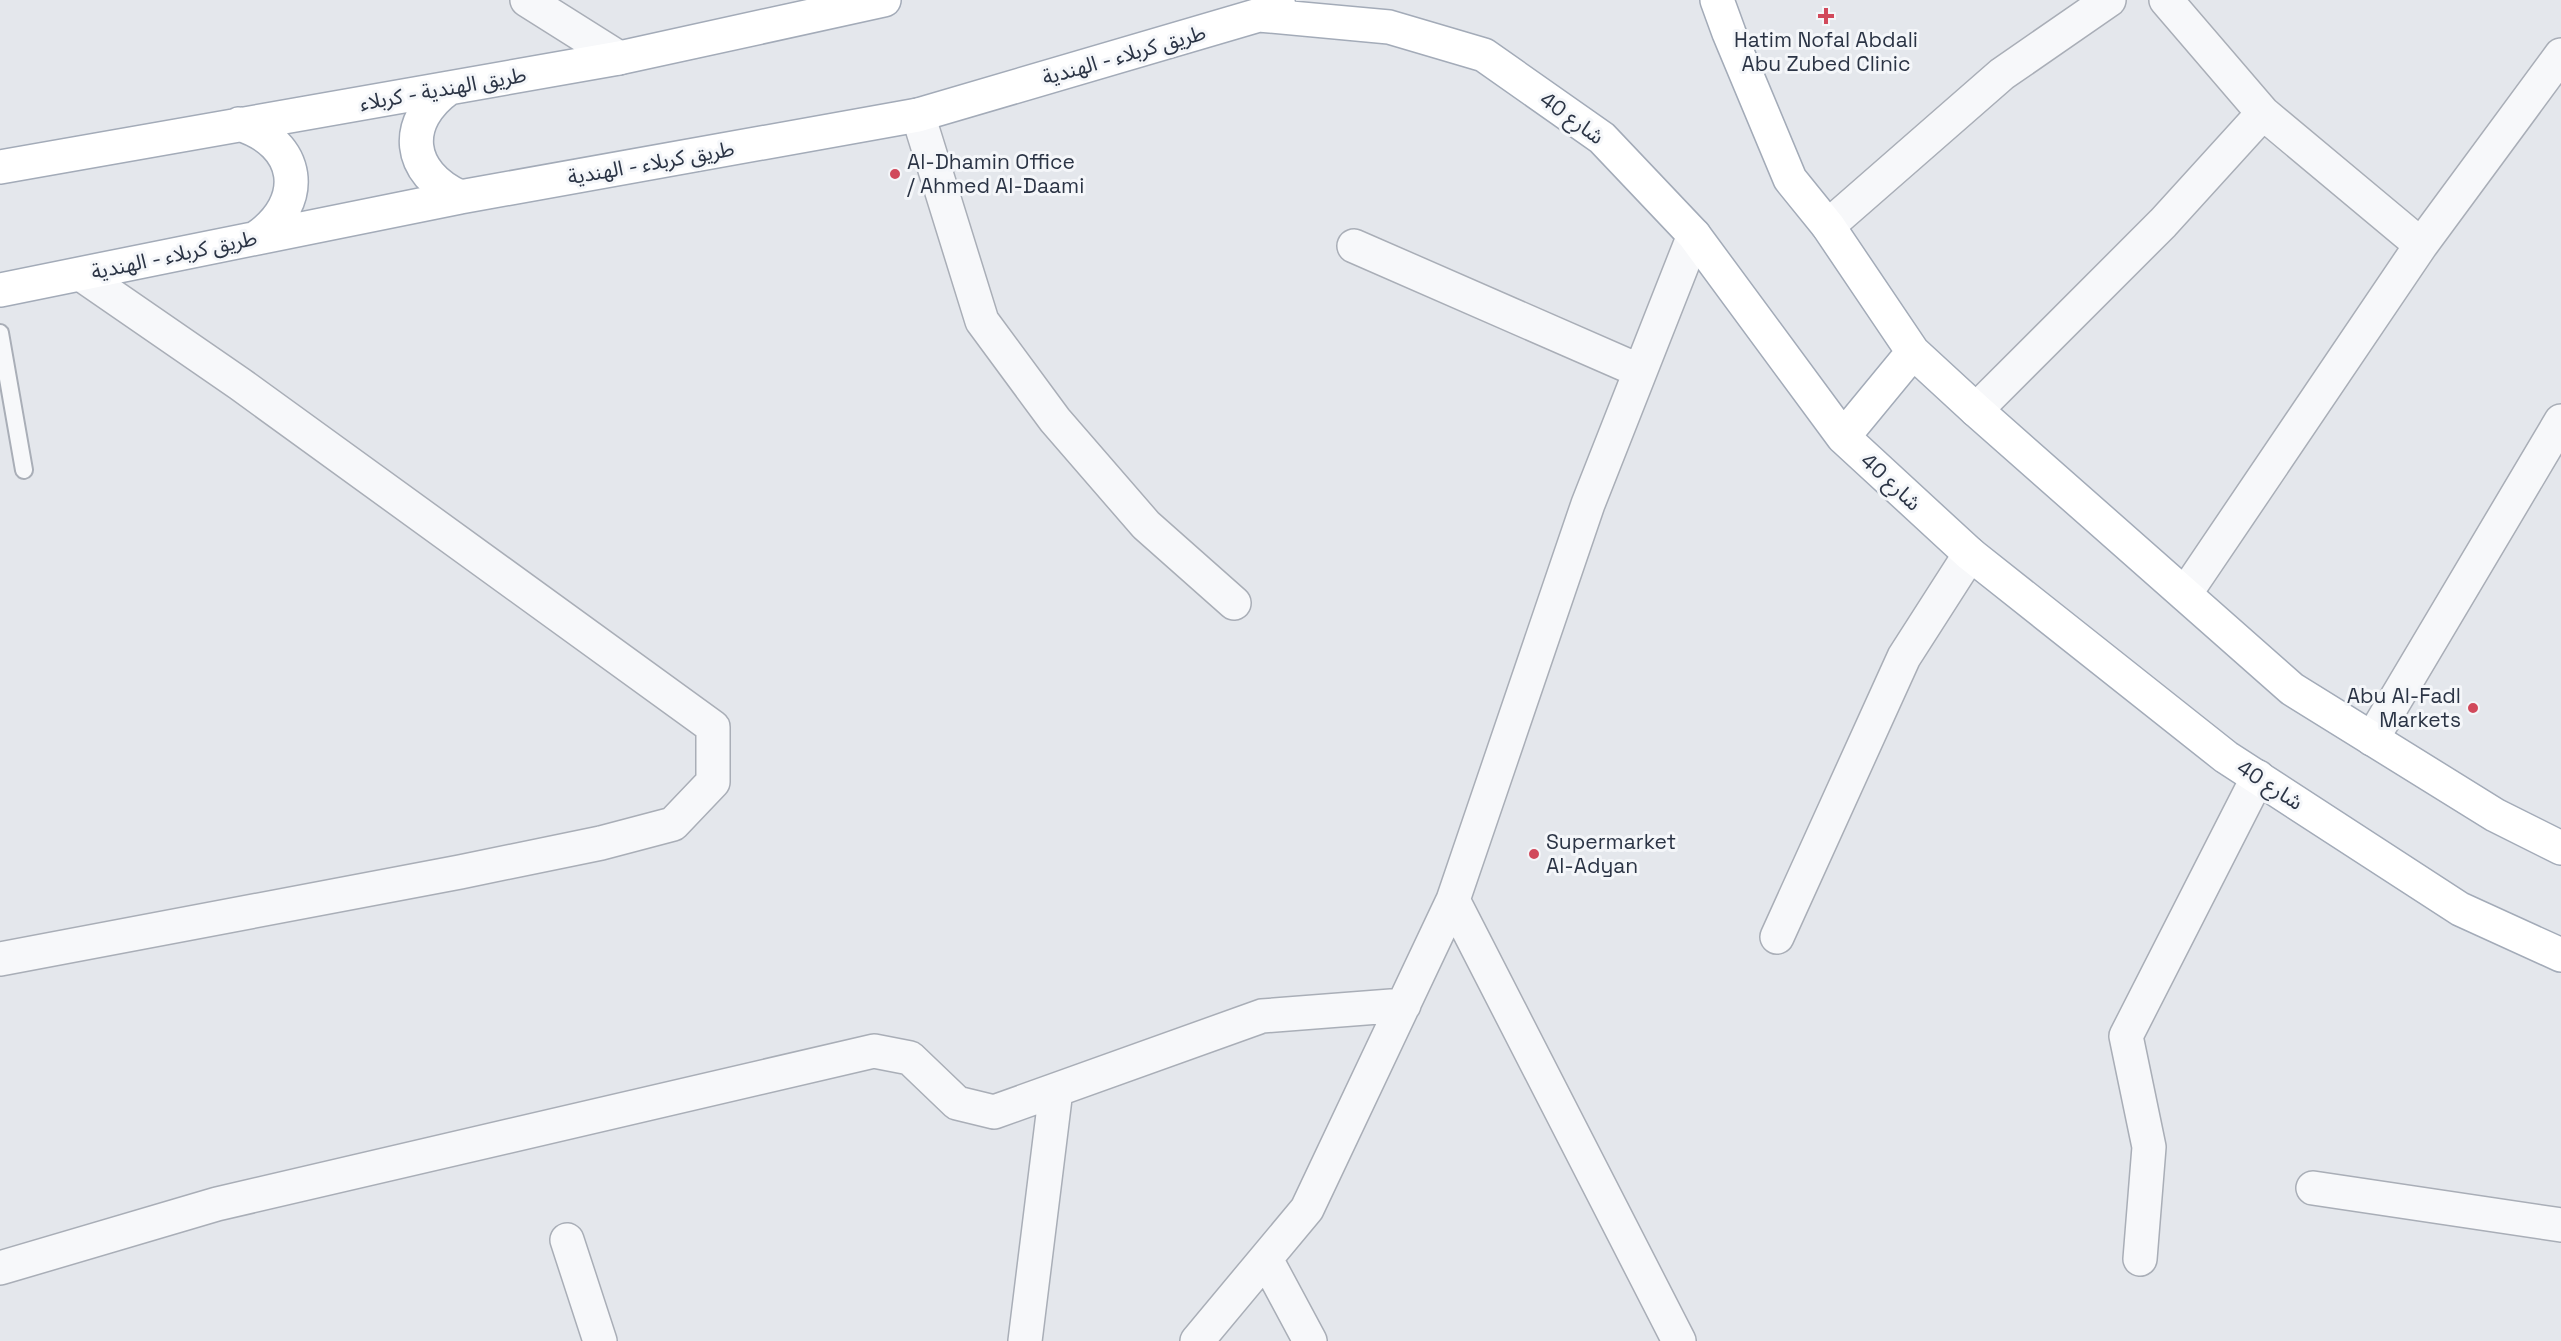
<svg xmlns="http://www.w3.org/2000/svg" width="2561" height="1341" viewBox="0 0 2561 1341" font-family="'Space Grotesk','Noto Sans Arabic',sans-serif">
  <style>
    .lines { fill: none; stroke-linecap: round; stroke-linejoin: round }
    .lane-casing { stroke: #a9aeb7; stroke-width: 20 }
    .street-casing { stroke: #a9aeb7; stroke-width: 36 }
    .primary-casing { stroke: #a3abb8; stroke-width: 36 }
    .lane { stroke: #f7f8fa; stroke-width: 16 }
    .street { stroke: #f7f8fa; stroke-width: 33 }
    .primary { stroke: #fff; stroke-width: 33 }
    .poi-dot { fill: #d1495b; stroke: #f4f6f9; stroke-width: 2 }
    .labels { text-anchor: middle; stroke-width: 6; stroke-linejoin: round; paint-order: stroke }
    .poi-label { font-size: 21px; fill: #2b3445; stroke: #f4f6f9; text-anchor: start }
    .street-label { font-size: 21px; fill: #2b3445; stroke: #f4f6f9 }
  </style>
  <rect width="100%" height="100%" fill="#e4e7ec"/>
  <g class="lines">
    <defs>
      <path id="lane" d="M0,333l24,137"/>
      <path id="street" d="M527,0l92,58
        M2166,0l97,113 158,132
        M918,115l64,206 73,99 91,105 88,78
        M1828,226l174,-152 107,-74
        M1354,246l286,125
        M1976,410l187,-187 100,-110
        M2185,594l236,-349 140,-190
        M2372,739l189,-318
        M1453,900l226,441
        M1777,937l127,-280 66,-103
        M0,959l460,-87 141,-29 72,-19 40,-42v-55l-473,-343 -158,-109
        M2313,1188l248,37
        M567,1240l33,101
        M1266,1259l44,82
        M2140,1259l9,-112 -23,-111 132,-259
        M0,1268l217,-64 657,-153 36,7 47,45 37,9 268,-96 142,-11
        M1025,1341l31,-251
        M1197,1341l110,-132 146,-309 135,-396 106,-269"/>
      <path id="primary" d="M1717,0l12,33 61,146 38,47 85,126 63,58 316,279 203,126 66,33
        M1259,15l130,12 95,28 118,83 92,97 149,202 127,117 256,203 234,152 101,46
        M449,88c-48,34 -42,85 11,109
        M239,124c62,19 70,78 17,114
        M0,167l619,-109 265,-58
        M0,290l460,-93 458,-82 341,-100 20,-9
        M1843,437l70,-85"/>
    </defs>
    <!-- lane casing -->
    <use href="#lane" class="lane-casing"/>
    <!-- street casing -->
    <use href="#street" class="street-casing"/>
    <!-- primary casing -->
    <use href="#primary" class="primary-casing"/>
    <!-- lane -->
    <use href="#lane" class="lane"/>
    <!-- street -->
    <use href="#street" class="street"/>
    <!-- primary -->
    <use href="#primary" class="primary"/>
  </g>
  <!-- markers -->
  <g class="poi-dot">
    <path d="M1823 7h6v6h6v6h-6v6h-6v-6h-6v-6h6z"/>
    <circle cx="895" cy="174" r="6"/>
    <circle cx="2473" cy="708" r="6"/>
    <circle cx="1534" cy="854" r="6"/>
  </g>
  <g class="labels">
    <!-- poi labels -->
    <g class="poi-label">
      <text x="1826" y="47" text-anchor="middle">Hatim Nofal Abdali<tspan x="1826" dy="24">Abu Zubed Clinic</tspan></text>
      <text x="907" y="169">Al-Dhamin Office<tspan x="907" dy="24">/ Ahmed Al-Daami</tspan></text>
      <text x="2461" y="703" text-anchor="end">Abu Al-Fadl<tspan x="2461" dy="24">Markets</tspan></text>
      <text x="1546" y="849">Supermarket<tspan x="1546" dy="24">Al-Adyan</tspan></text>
    </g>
    <!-- street labels -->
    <g class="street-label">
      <text transform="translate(1124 55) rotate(-16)" y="7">طريق كربلاء - الهندية</text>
      <text transform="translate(443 89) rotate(-10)" y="7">طريق الهندية - كربلاء</text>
      <text transform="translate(1572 118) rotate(36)" y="7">شارع 40</text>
      <text transform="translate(651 163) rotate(-10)" y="7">طريق كربلاء - الهندية</text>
      <text transform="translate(174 255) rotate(-12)" y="7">طريق كربلاء - الهندية</text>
      <text transform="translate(1891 482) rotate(43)" y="7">شارع 40</text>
      <text transform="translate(2270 785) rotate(33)" y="7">شارع 40</text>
    </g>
  </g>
</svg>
